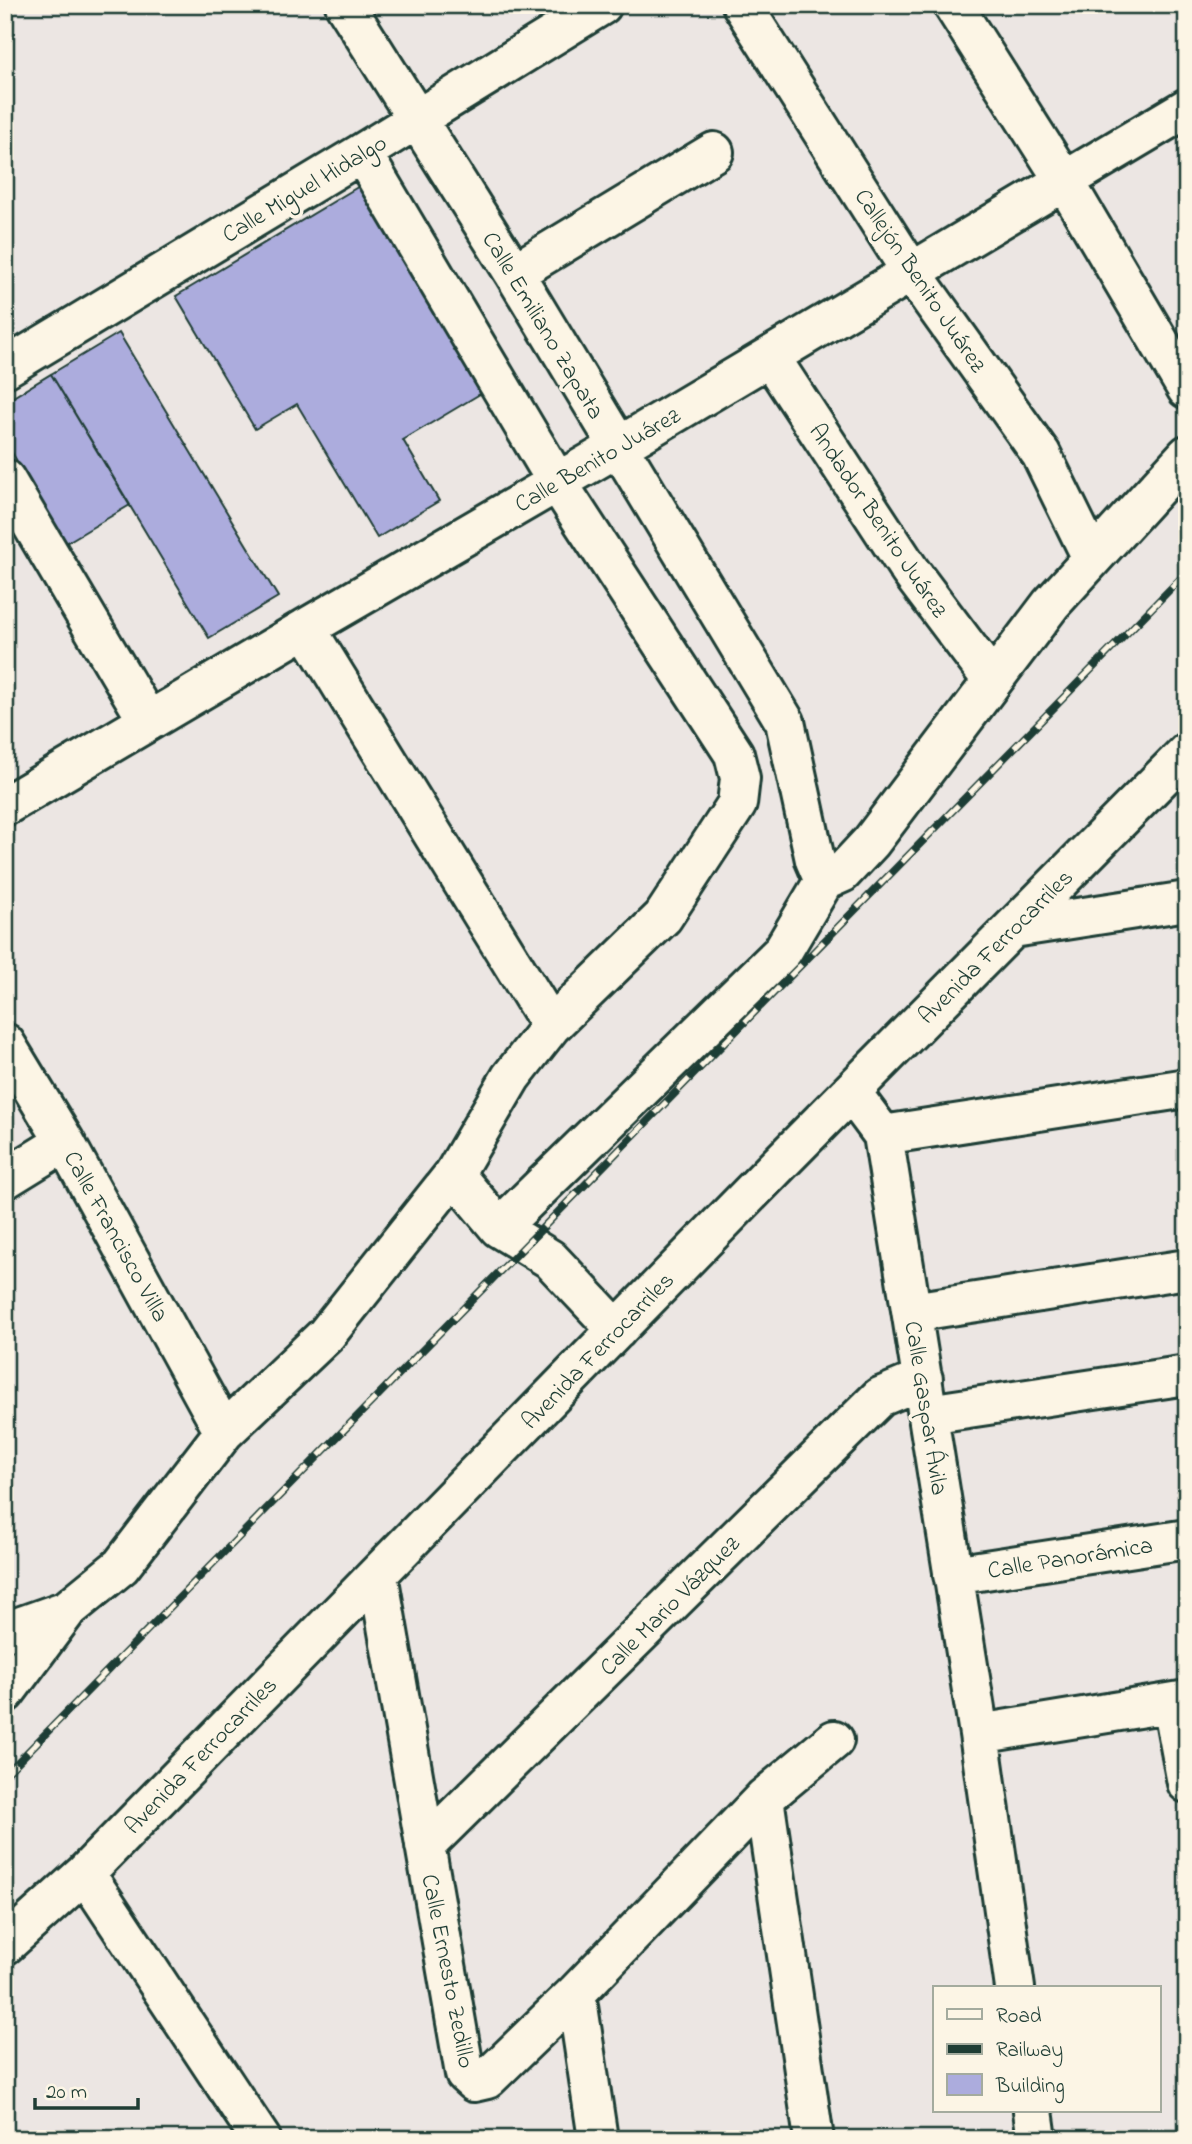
<svg xmlns="http://www.w3.org/2000/svg" width="1192" height="2144" viewBox="0 0 1192 2144" font-family="'Indie Flower',sans-serif">
  <style>
    .building { fill: #acacdd; stroke: #1f3d34; stroke-width: 2 }
    .lines { fill: none; stroke-linecap: round; stroke-linejoin: round }
    .minor-casing { stroke: #1f3d34; stroke-width: 44 }
    .minor { stroke: #fcf5e5; stroke-width: 38 }
    .rail-casing { stroke: #1f3d34; stroke-width: 8 }
    .rail { stroke: #fcf5e5; stroke-width: 5; stroke-dasharray: 16; stroke-linecap: butt }
    .labels { text-anchor: middle; stroke-width: 7; stroke-linejoin: round; paint-order: stroke }
    .street-label { font-size: 24px; fill: #1f3d34; stroke: #fcf5e5 }
  </style>
  <rect width="100%" height="100%" fill="#ece6e3"/>
  <filter id="ink" filterUnits="userSpaceOnUse"><feTurbulence type="fractalNoise" baseFrequency=".0143" numOctaves="2"/><feDisplacementMap in="SourceGraphic" scale="14" xChannelSelector="R" yChannelSelector="G"/><feConvolveMatrix kernelMatrix="1 2 1 2 8 2 1 2 1" color-interpolation-filters="sRGB"/></filter>
  <g filter="url(#ink)">
    <!-- building -->
    <path class="building" d="M361,185l124,206 -82,49 36,61 -62,37 -80,-134 -42,25 -79,-133z
      M119,333l159,264 -69,41 -158,-264z
      M51,374l79,131 -64,38 -61,-102v-39z"/>
    <g class="lines">
      <defs>
        <path id="minor" d="M345,5l169,268 271,449 30,138 9,21
          M742,5l170,268 129,181 51,104
          M953,5l112,177 122,207
          M514,273l200,-121
          M770,357l140,214 82,109
          M5,368l357,-215 240,-148
          M5,479l143,242
          M306,628l245,398
          M5,806l301,-178 312,-181 569,-339
          M1013,928l174,-27
          M5,1043l60,99 159,290
          M851,1092l32,43 96,599 36,254
          M883,1135l304,-47
          M454,1174l45,54 51,31 67,71
          M5,1179l60,-37
          M499,1228l283,-276 42,-71 18,-8 29,-31 180,-238 136,-149
          M912,1312l275,-43
          M928,1414l259,-39
          M378,1574l87,500 9,8 13,-3 89,-86 188,-195 70,-58
          M953,1575l234,-36
          M5,1632l62,-22 54,-44 103,-134 102,-97 128,-161 57,-97 40,-51 112,-109 74,-113 3,-26 -6,-24 -177,-272 -195,-329
          M5,1693l62,-83
          M1172,1703l15,80
          M979,1734l208,-34
          M764,1798l50,341
          M425,1846l455,-449 43,-18
          M85,1873l176,266
          M5,1945l80,-72 695,-710 407,-411
          M576,1993l22,146
          M1033,2111l4,28"/>
      </defs>
      <!-- minor casing -->
      <use href="#minor" class="minor-casing"/>
      <!-- minor -->
      <use href="#minor" class="minor"/>
      <defs>
        <path id="rail" d="M5,1775l1182,-1203"/>
      </defs>
      <!-- rail casing -->
      <use href="#rail" class="rail-casing"/>
      <!-- rail -->
      <use href="#rail" class="rail"/>
    </g>
  </g>
  <g class="labels">
    <!-- street labels -->
    <g class="street-label">
      <text transform="translate(304 188) rotate(-31)" y="8">Calle Miguel Hidalgo</text>
      <text transform="translate(921 280) rotate(56)" y="8">Callejón Benito Juárez</text>
      <text transform="translate(544 325) rotate(59)" y="8">Calle Emiliano Zapata</text>
      <text transform="translate(597 459) rotate(-30)" y="8">Calle Benito Juárez</text>
      <text transform="translate(879 520) rotate(56)" y="8">Andador Benito Juárez</text>
      <text transform="translate(995 946) rotate(-45)" y="8">Avenida Ferrocarriles</text>
      <text transform="translate(117 1236) rotate(61)" y="8">Calle Francisco Villa</text>
      <text transform="translate(597 1350) rotate(-46)" y="8">Avenida Ferrocarriles</text>
      <text transform="translate(927 1408) rotate(81)" y="8">Calle Gaspar Ávila</text>
      <text transform="translate(1070 1557) rotate(-9)" y="8">Calle Panorámica</text>
      <text transform="translate(669 1605) rotate(-45)" y="8">Calle Mario Vázquez</text>
      <text transform="translate(200 1755) rotate(-46)" y="8">Avenida Ferrocarriles</text>
      <text transform="translate(449 1971) rotate(79)" y="8">Calle Ernesto Zedillo</text>
    </g>
  </g>
  <!-- margin -->
  <rect width="1192" height="2144" fill="none" stroke="#fcf5e5" stroke-width="28"/>
  <rect x="14" y="14" width="1164" height="2116" fill="none" stroke="#1f3d34" stroke-width="2.5" filter="url(#ink)"/>
  <!-- legend -->
  <rect x="933" y="1986" width="228" height="126" fill="#fcf5e5" stroke="#a4ab9e" stroke-width="2"/>
  <rect x="947" y="2009" width="35" height="10" fill="#fcf5e5" stroke="#a4ab9e" stroke-width="2"/>
  <text x="996" y="2022" font-size="21" fill="#1f3d34">Road</text>
  <rect x="947" y="2044" width="35" height="10" fill="#1f3d34" stroke="#a4ab9e" stroke-width="2"/>
  <text x="996" y="2056" font-size="21" fill="#1f3d34">Railway</text>
  <rect x="947" y="2074" width="35" height="21" fill="#acacdd" stroke="#a4ab9e" stroke-width="2"/>
  <text x="996" y="2092" font-size="21" fill="#1f3d34">Building</text>
  <!-- scale -->
  <path d="M35 2098v10h103v-10" fill="none" stroke="#1f3d34" stroke-width="3.5"/>
  <text x="46" y="2098" font-size="21" fill="#1f3d34" stroke="#fcf5e5" stroke-width="5" paint-order="stroke">20 m</text>
</svg>
